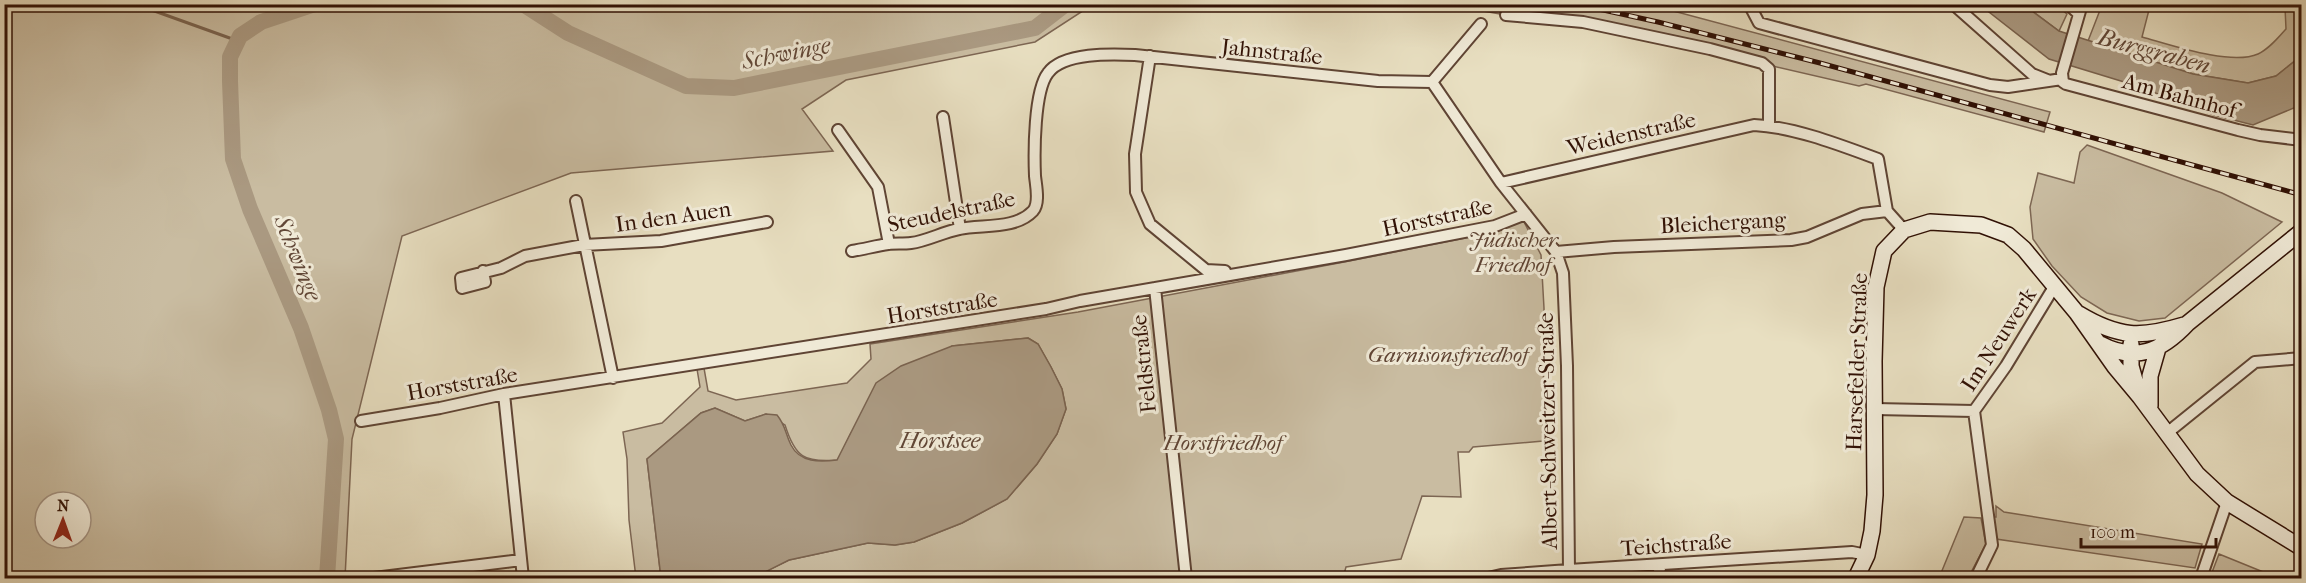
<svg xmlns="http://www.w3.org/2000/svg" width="2306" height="583" viewBox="0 0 2306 583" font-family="'IM FELL French Canon',serif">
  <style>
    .green { fill: #c9bca1; stroke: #7d6653; stroke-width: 1.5; fill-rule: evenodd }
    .water { fill: #aa9981; stroke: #7a634f; stroke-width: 1.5 }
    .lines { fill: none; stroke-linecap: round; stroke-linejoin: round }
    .stream { stroke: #7a634f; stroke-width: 3 }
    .river { stroke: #aa9981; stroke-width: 16 }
    .street-casing { stroke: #5f4434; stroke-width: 14 }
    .secondary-casing { stroke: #311105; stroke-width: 18 }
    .street { stroke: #f0ead7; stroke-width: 10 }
    .secondary { stroke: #f0ead7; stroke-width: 15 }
    .rail-casing { stroke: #311105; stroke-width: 5 }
    .rail { stroke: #f0ead7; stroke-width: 3; stroke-dasharray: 9; stroke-linecap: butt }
    .labels { text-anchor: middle; stroke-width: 6; stroke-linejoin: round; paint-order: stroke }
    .street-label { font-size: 22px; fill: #311105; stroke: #f0ead7 }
    .park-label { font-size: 22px; font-style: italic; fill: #5f4434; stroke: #f0ead7 }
    .water-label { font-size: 24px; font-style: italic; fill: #614737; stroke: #f0ead7 }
  </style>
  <rect width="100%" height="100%" fill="#e8dfc1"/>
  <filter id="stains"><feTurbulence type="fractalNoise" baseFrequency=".00333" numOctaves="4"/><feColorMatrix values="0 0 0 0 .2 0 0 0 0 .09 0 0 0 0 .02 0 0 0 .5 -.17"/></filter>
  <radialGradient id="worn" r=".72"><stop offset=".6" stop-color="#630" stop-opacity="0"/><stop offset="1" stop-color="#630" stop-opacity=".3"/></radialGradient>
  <!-- green -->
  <path class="green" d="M4,5h1088l-57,37 -189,38 -44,29 31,42 -262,22 -169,63 -50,203 -7,139h-340zM45,502h36v36h-36z
    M1448,5h203l399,107 -6,20 -178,-48 -7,2 -276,-64 -77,-7z
    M2024,5h32l11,9 -8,17z
    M2102,5l48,1 -8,31c29,8 89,29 116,17 11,-5 20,-16 28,-25l-1,-22 16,9v40l-25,20 -28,7 -55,-9 -105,-33z
    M2087,145l135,48 60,29 -117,96 -26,3 -32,-8 -26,-16 -29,-31 -19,-27 -3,-32 8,-34 36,10 6,-31z
    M1523,220l18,35 3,53 -1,133 -70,6 -4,5h-11l3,45 -39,-1 -21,63 -55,8 -3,11h-590l36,-18 79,-17 27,2 19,-3 48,-19 45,-24 30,-35 20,-30 9,-25 -4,-20 -11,-22 -13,-23 -10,-6 -76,8 -101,87 -13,27c-34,3 -43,-3 -53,-35l-19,-11 -21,7 -30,-13 -14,5 -54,46 14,119h-25l-7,-58 -2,-61 -4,-27 39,-9 38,-36 -3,-18 7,-1 4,23 28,9 111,-17 24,-24 -1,-15 208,-32 266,-50 152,-30z
    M1996,506l8,6 198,32 -7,24 -199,-29 -4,-22h4z
    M1964,517l17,1 5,26 -18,34h-29z
    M2219,554l59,24h-58l-9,-3z"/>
  <!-- water -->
  <path class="water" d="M1980,5h44l35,26 134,43 55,9 28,-7 25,-20v49l-48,20 -39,-10 -80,-30 -85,-26z
    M1028,338l10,6 13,23 11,22 4,20 -9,25 -20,30 -30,35 -45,24 -48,19 -19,3 -27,-2 -79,17 -36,18h-92l-14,-119 54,-46 14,-5 30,13 21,-7 11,1c9,11 8,18 14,30 9,18 29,17 46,15l39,-77 25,-17 51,-20z"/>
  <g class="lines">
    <!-- stream -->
    <path class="stream" d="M135,4l103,37"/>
    <!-- river -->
    <path class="river" d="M315,4l-54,18 -21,14 -10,21v24l3,78 17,50 51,119 28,82 7,29 -9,139
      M523,4l45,29 118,53 48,2 301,-60 31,-24"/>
    <defs>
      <path id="street" d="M1749,4l10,19 231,62 18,2 54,-8
        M1953,4l79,70 15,6
        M2068,4l11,10
        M2082,4l-20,69 1,9 3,2 172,46 22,5 42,5
        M1506,15l77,7 127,27 52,14 7,6v57
        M1150,56l-15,98 1,38 14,32 56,46 19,1
        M1432,82l69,101 55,69 7,21 4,93 2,204
        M1432,82l49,-58
        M943,117l17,112
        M838,130l40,57 11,57
        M1501,183l253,-58c40,2 86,20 124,34l9,52 17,19
        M576,201l37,177
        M852,251c12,-2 24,-5 36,-7 7,-1 15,0 23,-1 16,-2 32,-11 48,-14 23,-5 56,1 74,-18 7,-8 3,-25 2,-35 -1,-24 -1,-85 13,-103 15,-21 64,-19 87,-18l243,26 54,1
        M1556,252l58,-5 177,-7 16,-3 55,-23 25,-3
        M483,271l2,11 -23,6 -1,-10 40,-10 24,-12 59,-11 77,-4 106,-19
        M1155,288l31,290
        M504,394l19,184
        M1875,409l99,2
        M361,421l79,-13 64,-14 542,-85 34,-8 266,-46 149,-29 31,-12
        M2167,433l88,-71 47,-4
        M374,578l147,-18
        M1488,578l13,-3 68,-5 283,-18 15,3
        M1657,578l4,-13
        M1976,578l16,-33 -18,-134 32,-45 48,-79
        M2201,578l26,-76"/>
      <path id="secondary" d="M2079,314c40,24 62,24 105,11
        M2100,344c36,19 62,7 88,-21l114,-92
        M2131,344v22l7,25
        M2150,406v-30l8,-28
        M1856,578l11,-23 5,-24 3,-36 -1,-134 2,-74 8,-36 20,-21 26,-8 51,3 27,10 16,14 53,64 38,54 25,30 57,77 30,28 75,46"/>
    </defs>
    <!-- street casing -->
    <use href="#street" class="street-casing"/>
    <!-- secondary casing -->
    <use href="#secondary" class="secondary-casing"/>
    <!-- street -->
    <use href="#street" class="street"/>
    <!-- secondary -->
    <use href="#secondary" class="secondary"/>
    <defs>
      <path id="rail" d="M1576,4l82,18 162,41 482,132
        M2299,209l3,1"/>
    </defs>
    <!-- rail casing -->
    <use href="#rail" class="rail-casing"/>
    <!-- rail -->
    <use href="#rail" class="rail"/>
  </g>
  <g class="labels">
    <!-- street labels -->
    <g class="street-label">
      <text transform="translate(1272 51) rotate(6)" y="8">Jahnstraße</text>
      <text transform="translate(2180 95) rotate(15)" y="8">Am Bahnhof</text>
      <text transform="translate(1631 133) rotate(-13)" y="8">Weidenstraße</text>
      <text transform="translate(951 211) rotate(-12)" y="8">Steudelstraße</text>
      <text transform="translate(673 216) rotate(-8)" y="8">In den Auen</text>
      <text transform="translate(1437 217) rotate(-12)" y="8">Horststraße</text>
      <text transform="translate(1723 222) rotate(-3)" y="8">Bleichergang</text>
      <text transform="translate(942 307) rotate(-9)" y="8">Horststraße</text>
      <text transform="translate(1998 339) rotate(-57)" y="8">Im Neuwerk</text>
      <text transform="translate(1856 362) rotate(-88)" y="8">Harsefelder Straße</text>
      <text transform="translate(1143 364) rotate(-96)" y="8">Feldstraße</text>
      <text transform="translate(462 383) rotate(-10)" y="8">Horststraße</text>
      <text transform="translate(1547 431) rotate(-91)" y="8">Albert-Schweitzer-Straße</text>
      <text transform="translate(1676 544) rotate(-4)" y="8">Teichstraße</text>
    </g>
    <!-- park labels -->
    <g class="park-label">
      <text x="1513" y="247">Jüdischer<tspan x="1513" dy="25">Friedhof</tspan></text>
      <text x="1448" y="362">Garnisonsfriedhof</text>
      <text x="1223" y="450">Horstfriedhof</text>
    </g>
    <!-- water labels -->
    <g class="water-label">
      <text transform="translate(2154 51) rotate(15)" y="8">Burggraben</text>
      <text transform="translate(786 53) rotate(-11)" y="8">Schwinge</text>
      <text transform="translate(298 258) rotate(68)" y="8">Schwinge</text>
      <text x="940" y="448">Horstsee</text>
    </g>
  </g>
  <!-- margin -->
  <rect width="2306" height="583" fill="none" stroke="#e8dfc1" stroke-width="24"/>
  <rect x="6" y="6" width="2294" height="571" fill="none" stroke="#311105" stroke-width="3"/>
  <rect x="12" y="12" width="2282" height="559" fill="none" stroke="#311105" stroke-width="1.5"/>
  <!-- north arrow -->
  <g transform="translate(63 520) rotate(1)"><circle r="28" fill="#f0ead7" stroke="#a49383" stroke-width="1.5"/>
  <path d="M0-4.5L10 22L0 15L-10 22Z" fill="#8f2418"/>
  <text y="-9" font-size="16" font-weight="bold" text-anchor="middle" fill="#311105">N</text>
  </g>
  <!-- scale -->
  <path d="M2081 538v9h135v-9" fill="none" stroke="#311105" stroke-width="3"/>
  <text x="2090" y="538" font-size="18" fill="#311105" stroke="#f0ead7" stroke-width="4.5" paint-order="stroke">100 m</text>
  <rect width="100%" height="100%" filter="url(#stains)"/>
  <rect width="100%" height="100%" fill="url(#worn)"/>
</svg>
